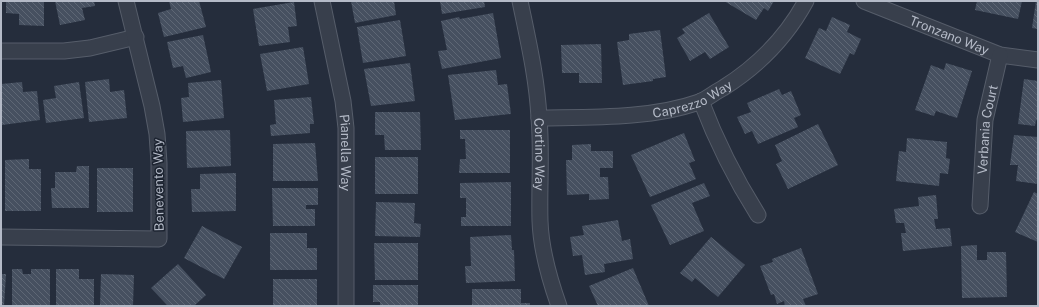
<svg xmlns="http://www.w3.org/2000/svg" width="1039" height="307" viewBox="0 0 1039 307" font-family="'Public Sans',sans-serif">
  <style>
    .building { fill: url(#building-back-hatch) }
    .lines { fill: none; stroke-linecap: round; stroke-linejoin: round }
    .minor-casing { stroke: #565d6a; stroke-width: 17 }
    .minor { stroke: #383f4c; stroke-width: 15 }
    .labels { text-anchor: middle; stroke-width: 3; stroke-linejoin: round; paint-order: stroke }
    .street-label { font-size: 13px; fill: #b4bac7; stroke: #1d2431 }
  </style>
  <defs>
    <pattern id="building-back-hatch" width="6" height="6" patternUnits="userSpaceOnUse"><rect width="6" height="6" fill="#465060"/><path d="M-1 5l2 2M0 0l6 6M5-1l2 2" fill="none" stroke="#5e6775"/></pattern>
  </defs>
  <rect width="100%" height="100%" fill="#252d3c"/>
  <!-- building -->
  <path class="building" d="M6,1h38v25l-25,-1v-11l-13,-1z
    M55,1h39l1,5 -13,2 3,12 -25,5z
    M169,1h30l7,26 -42,10 -6,-24 13,-4z
    M351,1h43l2,14 -41,8z
    M440,1h44l1,6 -43,7z
    M724,1h50l-6,10 -4,-3 -8,12z
    M977,1h45l-4,18 -43,-9z
    M1036,1h2v28l-6,-1z
    M294,2l3,24 -9,1 2,15 -31,4 -6,-37z
    M493,13l8,45 -59,11 -4,-18 9,-1 -6,-29 18,-4 1,2z
    M709,13l20,34 -19,12 -5,-7 -15,9 -13,-23 8,-5 -3,-4z
    M832,17l18,8 -3,7 14,7 -7,16 -4,-2 -10,21 -35,-16 14,-30 7,3z
    M400,20l6,36 -43,7 -6,-36z
    M660,30l6,47 -13,2v2l-30,4 -6,-43 12,-2v-6z
    M203,35l8,37 -25,6 -3,-12 -10,2 -6,-26z
    M601,44l1,39h-23v-10h-17l-1,-28z
    M303,47l6,37 -42,7 -7,-37z
    M410,63l5,38 -44,5 -7,-37z
    M946,63l26,8 -15,47 -21,-7 -2,5 -19,-6 16,-45 13,5z
    M496,70l2,15 9,-1 4,30 -56,6 -7,-45z
    M109,79l1,13 14,-2 3,28 -38,4 -4,-40z
    M1024,79l14,2v40l-2,-1 -1,6 -17,-2z
    M221,80l3,38 -41,4 -2,-24 8,-1 -1,-14z
    M22,82l1,10 14,-1 3,29 -38,5 -1,-41z
    M79,82l5,36 -38,5 -3,-23 13,-2 -2,-12z
    M779,89l3,6 9,-4 10,24 -7,3 4,9 -40,17 -6,-13 -7,3 -8,-17 14,-5 -4,-9z
    M311,97l3,27h-4v9l-39,3 -1,-11 6,-1 -2,-24z
    M375,112h45l1,38h-36l-1,-15h-9z
    M818,124l20,41 -50,24 -12,-25 6,-3 -7,-16z
    M230,130l1,36 -44,2 -1,-37z
    M460,130h50v43h-51l1,-14h6l-1,-20h-5z
    M684,133l11,28 -6,2 7,16 -46,18 -19,-42z
    M1014,135l24,2v47l-22,-3 2,-16h-8z
    M907,138l40,4 -1,16 4,1 -2,15 -8,-1 -1,13 -43,-5 3,-30 7,1z
    M315,143l3,38h-45v-37z
    M591,144v7h22v17h-13v9h8l1,22 -20,1v-6l-22,1 -1,-35h6v-15z
    M375,157h43v37h-43z
    M29,159v10h12v42h-36v-51z
    M77,166h12v42h-37l-1,-20h4v-16h21z
    M97,168h36v44h-36z
    M236,173v38l-44,1 -1,-23h9v-15z
    M511,182v44h-50v-9h5v-19h-6v-15z
    M704,183l6,13 -18,7 12,28 -34,14 -19,-40z
    M272,188h46v17h-12v4h9v17h-42z
    M1034,192l4,2v48l-23,-10z
    M936,195l2,24h-4l2,10 14,-1 2,18 -49,5 -2,-18h5l-2,-10h-8l-2,-14 25,-3 -1,-9z
    M376,202l39,1 -1,20 7,1 -1,13 -45,-1z
    M618,220l4,21 8,-2 3,20 -29,5 1,8 -20,3 -3,-20 -9,1 -3,-19 14,-2 -2,-9z
    M202,226l40,21 -18,32 -40,-21z
    M270,233h37v15h10v22h-47z
    M511,235l1,15h2l1,31 -49,2 -1,-17h6l-1,-29z
    M711,237l34,28 -27,32 -23,-19 -3,4 -12,-9z
    M374,243h44v37h-43z
    M977,245v15h10v-8h19l1,45 -45,1 -1,-52z
    M801,248l17,46 -15,5 3,7h-21l-1,-5 -7,3 -3,-10 -3,1 -11,-29 13,-4 -1,-3z
    M178,264l28,31 -12,11h-26l-17,-18z
    M633,268l16,38h-51l-9,-20z
    M12,269h10l1,5h8v-5h19v37h-38z
    M56,269h23v10h15v27h-38z
    M1,274h5l-2,32h-3z
    M101,274l33,1 -1,31h-33z
    M273,279h44v27h-44z
    M373,285h45v21h-38v-4h-7z
    M472,289h49v14h9v3h-58z"/>
  <g class="lines">
    <defs>
      <g id="minor">
        <path id="s1" d="M322,1l21,100 3,27v178"/>
        <path id="s2" d="M520,1c8,39 17,77 19,117 3,34 0,68 1,103 1,29 9,57 19,85"/>
        <path id="s3" d="M864,1l136,54 38,5"/>
        <path d="M1,51h63l26,-3 46,-11"/>
        <path d="M701,101c16,42 33,76 57,114"/>
        <path id="s4" d="M539,118c51,-1 112,1 160,-16 8,-3 16,-10 24,-14 35,-22 63,-50 83,-87"/>
        <path id="s5" d="M980,206l5,-86 15,-65"/>
        <path d="M1,237l158,2v-76l-2,-29 -5,-28 -26,-105"/>
      </g>
    </defs>
    <!-- minor casing -->
    <use href="#minor" class="minor-casing"/>
    <!-- minor -->
    <use href="#minor" class="minor"/>
  </g>
  <g class="labels">
    <!-- street labels -->
    <g class="street-label">
      <text dy="5" stroke="none"><textPath href="#s3" startOffset="92">Tronzano Way</textPath></text>
      <text dy="5" stroke="none"><textPath href="#s4" startOffset="156">Caprezzo Way</textPath></text>
      <text dy="5" stroke="none"><textPath href="#s5" startOffset="77">Verbania Court</textPath></text>
      <text dy="5" stroke="none"><textPath href="#s1" startOffset="154">Pianella Way</textPath></text>
      <text dy="5" stroke="none"><textPath href="#s2" startOffset="155">Cortino Way</textPath></text>
      <text transform="translate(158 185) rotate(-91)" y="5">Benevento Way</text>
    </g>
  </g>
  <!-- border -->
  <rect width="1039" height="307" fill="none" stroke="#b4bac7" stroke-width="4"/>
</svg>
